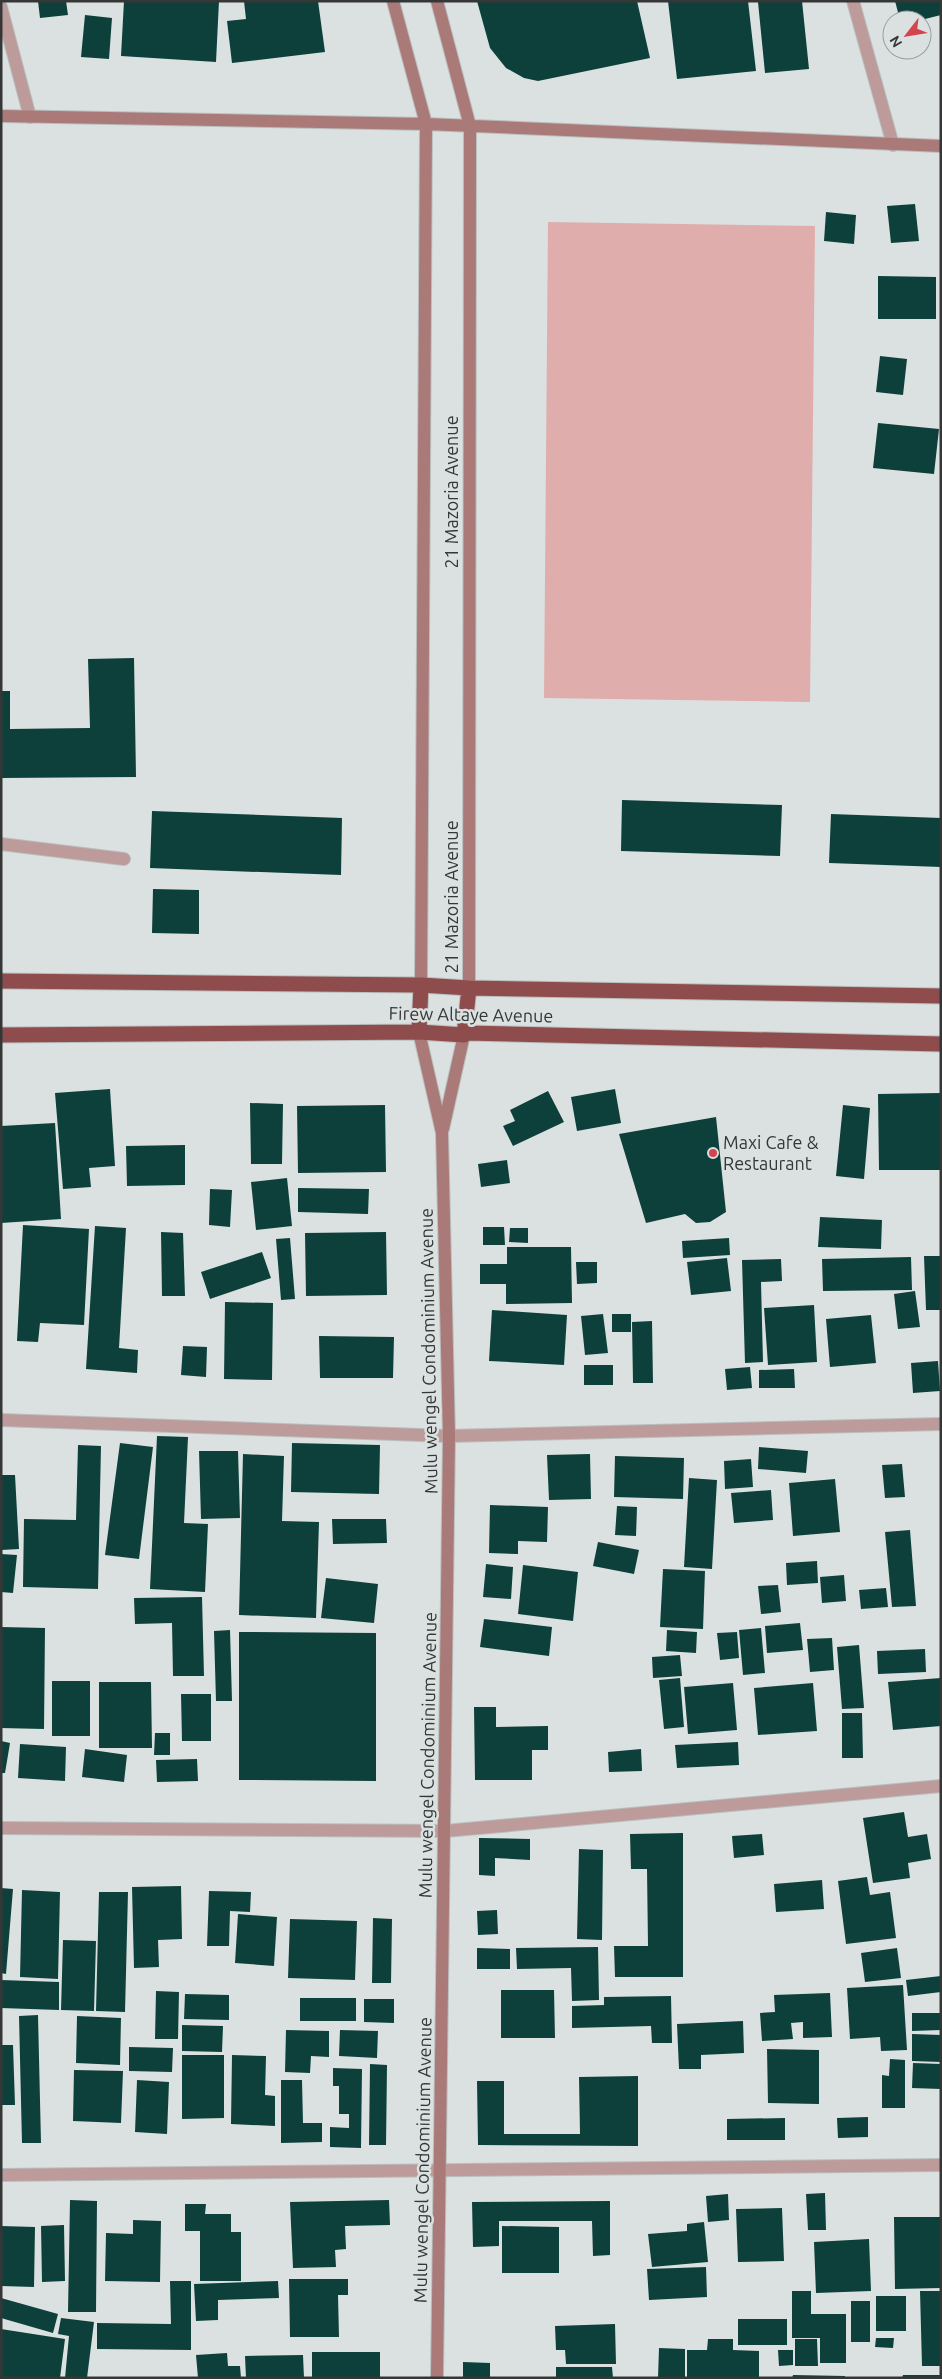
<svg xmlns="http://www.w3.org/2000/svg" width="942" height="2379" viewBox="0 0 942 2379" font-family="Ubuntu,sans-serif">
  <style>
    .green { fill: #dfadab }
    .building { fill: #0d403b }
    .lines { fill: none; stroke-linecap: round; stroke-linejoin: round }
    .lane-casing { stroke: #babfbe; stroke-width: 14 }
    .street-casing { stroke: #babfbe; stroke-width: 14 }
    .secondary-casing { stroke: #babfbe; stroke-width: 14 }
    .highway-casing { stroke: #babfbe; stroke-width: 17 }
    .lane { stroke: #bd9b9a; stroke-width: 12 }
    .street { stroke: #bd9b9a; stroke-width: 12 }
    .secondary { stroke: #aa7a79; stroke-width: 12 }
    .highway { stroke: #8e4c4c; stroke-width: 15 }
    .poi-dot { fill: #d4444f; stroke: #dbe1e0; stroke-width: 2 }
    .labels { text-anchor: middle; stroke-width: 5; stroke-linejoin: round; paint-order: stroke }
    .street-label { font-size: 18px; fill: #353737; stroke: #dbe1e0 }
    .poi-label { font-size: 18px; fill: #353737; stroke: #dbe1e0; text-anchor: start }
  </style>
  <rect width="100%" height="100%" fill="#dbe1e0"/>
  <!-- green -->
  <path class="green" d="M548,222l267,4 -5,476 -266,-4z"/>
  <!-- building -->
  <path class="building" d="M38,1h28l2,14 -28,3z
    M124,1h95l-3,61 -95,-6z
    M244,1h74l7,51 -93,11 -5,-42 19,-2z
    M477,1h160l13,57 -112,23 -14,-3 -18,-10 -16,-20z
    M668,1h80l8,70 -79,8z
    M802,1l7,68 -44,4 -7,-71z
    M895,1h46v14l-20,5h-21z
    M85,15l27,3 -3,41 -28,-2z
    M915,204l4,37 -28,2 -4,-37z
    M826,212l30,3 -2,29 -30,-3z
    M878,276l58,1v42h-58z
    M880,356l27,3 -4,36 -27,-3z
    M878,423l61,6 -5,45 -61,-6z
    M134,658l2,119 -135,1v-87h9v38l80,-1 -2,-69z
    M622,800l160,5 -2,51 -159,-5z
    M152,811l190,7 -1,57 -191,-7z
    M831,814l110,4v49l-112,-4z
    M153,889l46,1v44l-47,-1z
    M110,1089l5,77 -26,2 2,19 -28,2 -8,-96z
    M615,1089l6,34 -44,8 -6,-34z
    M548,1091l16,31 -51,24 -10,-20 12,-5 -5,-11z
    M941,1093v77h-62l-1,-76z
    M250,1103l33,1 -1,60h-31z
    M385,1105l1,67 -88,1 -1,-67z
    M843,1105l27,3 -6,71 -28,-3z
    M716,1117l10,95 -16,10 -14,1 -11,-9 -39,9 -27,-89z
    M55,1123l6,96 -60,4v-97z
    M185,1145v40l-58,1 -1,-40z
    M507,1160l3,23 -29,4 -3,-23z
    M287,1178l5,48 -36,4 -5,-48z
    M298,1188l71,1 -1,25 -70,-2z
    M210,1189l22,1 -2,37 -21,-2z
    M820,1217l62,3 -1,29 -63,-2z
    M23,1225l66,4 -5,96 -44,-2 -2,19 -21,-1z
    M95,1226l31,2 -7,120 19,2 -1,23 -51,-4z
    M483,1227h21l1,18h-22z
    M510,1228h18v15l-19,-1z
    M161,1232l22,1 2,63h-23z
    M386,1232l1,63 -81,1 -1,-63z
    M290,1238l5,61 -14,1 -5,-61z
    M729,1238l1,17 -47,3 -1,-17z
    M507,1247h64l1,56 -66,1v-20h-26v-20h27z
    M262,1252l9,26 -61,21 -9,-27z
    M924,1256h17v54h-15z
    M911,1257l1,33 -89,1 -1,-32z
    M727,1258l4,33 -40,4 -4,-33z
    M781,1259l1,22 -21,1 2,80 -18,1 -3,-103z
    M576,1262h21v21l-20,1z
    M915,1291l5,36 -22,2 -4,-35z
    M225,1302l48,1 -1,77 -48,-1z
    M814,1305l3,57 -49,3 -4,-57z
    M492,1310l75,5 -3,50 -75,-4z
    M603,1314l5,39 -23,2 -4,-39z
    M612,1314h19v18h-19z
    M871,1315l5,48 -46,4 -4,-48z
    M652,1321l1,62h-20l-1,-61z
    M319,1336l75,1 -1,41h-73z
    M183,1346l24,1 -1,30 -25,-2z
    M938,1361l2,30 -27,2 -2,-30z
    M584,1365h29v20h-29z
    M750,1367l2,21 -25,2 -2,-21z
    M794,1369l1,19h-36v-18z
    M157,1436l31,1 -4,86 24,1 -3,68 -55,-3z
    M120,1443l33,4 -14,112 -34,-4z
    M292,1443l88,2 -1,49 -88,-2z
    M78,1445l23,1 -3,143 -75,-2 1,-68 52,1z
    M759,1447l49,4 -2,22 -48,-4z
    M199,1451h39l2,67 -39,1z
    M243,1454l41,2 -2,65 37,1 -3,96 -77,-3z
    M590,1454l1,45 -42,1 -2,-45z
    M615,1456l69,2 -1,41 -69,-2z
    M751,1459l2,28 -28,2 -1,-28z
    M902,1464l3,33 -20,1 -3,-33z
    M1,1475h14l4,74 -18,1z
    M689,1478l28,2 -5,89 -28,-2z
    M835,1479l5,53 -47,4 -4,-53z
    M771,1490l2,30 -39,3 -3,-30z
    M490,1505l58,2 -1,35 -29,-1v13l-29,-1z
    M617,1506l20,1 -1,29 -21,-1z
    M332,1519h54l1,24 -54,1z
    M910,1530l6,76 -24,1 -7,-75z
    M598,1542l41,8 -5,24 -41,-8z
    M1,1554l16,1 -4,38 -12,-1z
    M817,1561l1,22 -31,2 -1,-22z
    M486,1564l27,3 -2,32 -28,-2z
    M523,1565l55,7 -5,49 -55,-7z
    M663,1569l42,2 -2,58 -43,-2z
    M844,1575l2,26 -24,2 -2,-26z
    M326,1578l52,6 -4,39 -53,-5z
    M778,1585l3,27 -20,2 -3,-28z
    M886,1588l2,19 -27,2 -2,-19z
    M202,1597l2,79h-31l-1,-53 -37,1 -1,-26z
    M484,1619l68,8 -3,29 -69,-9z
    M800,1623l3,27 -36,3 -2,-27z
    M1,1627l44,1 -1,101 -43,-1z
    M761,1628l4,45 -22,2 -4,-45z
    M230,1630l2,71h-16l-2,-70z
    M667,1630l30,2 -1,21 -30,-2z
    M239,1632l137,1v148l-137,-1z
    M737,1632l2,26 -19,2 -3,-27z
    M832,1638l2,32 -24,2 -3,-33z
    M859,1645l5,63 -22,1 -5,-62z
    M925,1649l1,23 -48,2 -1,-23z
    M680,1655l2,21 -29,2 -1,-21z
    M680,1678l4,49 -20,2 -5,-49z
    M941,1678v48l-48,4 -5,-48z
    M52,1681h38v55h-38z
    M99,1682h52l1,66h-53z
    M733,1683l4,47 -49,4 -4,-47z
    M813,1683l4,48 -59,4 -4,-47z
    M181,1694h30v47h-29z
    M474,1707h22v20l52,-1v24h-16v30h-57z
    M842,1713h20l1,45h-21z
    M155,1733h15v22h-16z
    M1,1741l9,2 -5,30h-4z
    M738,1742l1,23 -62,3 -2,-23z
    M20,1744l46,3 -1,34 -47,-3z
    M85,1749l42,6 -3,27 -42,-5z
    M641,1749l1,22 -33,1 -1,-20z
    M197,1759l1,22 -41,1 -1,-22z
    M904,1812l4,25 19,-3 4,25 -23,4 2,15 -37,5 -10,-65z
    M683,1833v144h-68l-1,-31h34l-1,-77h-16l-1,-35z
    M762,1834l2,21 -30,3 -2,-22z
    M479,1838l51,1v21l-35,-2v18l-16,-1z
    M579,1849l24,1 -1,90 -25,-1z
    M867,1877l3,18 20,-3 6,46 -50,6 -8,-63z
    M822,1880l2,29 -48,3 -2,-28z
    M181,1886l1,53 -24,1 1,27 -25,1 -2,-81z
    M1,1888l12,1 -7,85 -5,-1z
    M22,1890l38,2 -2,87 -38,-2z
    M209,1891l42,1 -1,20 -20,-1 -1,35h-22z
    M99,1892h29l-3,120 -29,-1z
    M497,1910l1,24 -20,1 -1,-24z
    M238,1914l39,3 -3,49 -39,-3z
    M373,1918l19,1 -1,64h-19z
    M290,1919l67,2 -2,59 -67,-2z
    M63,1940l33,1 -2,70 -33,-1z
    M598,1947l1,53 -27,1 -1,-33 -54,1 -1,-21z
    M477,1948l33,1v20h-33z
    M897,1948l4,30 -36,4 -4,-29z
    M941,1976v16l-33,4 -2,-16z
    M1,1980l58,2v28l-58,-2z
    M903,1985l4,65 -26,1 -1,-14 -30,2 -3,-51z
    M501,1990h53l1,48h-54z
    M156,1991l23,1 -1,47h-23z
    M830,1993l2,44 -29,1v-16l-12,1 2,16 -31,2 -2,-28 15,-1 -1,-17z
    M185,1994l44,1v25l-45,-1z
    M671,1996l1,47h-20l-1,-17 -79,2v-22l32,-1v-8z
    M300,1998h56v23h-56z
    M364,1999h30v24l-30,-1z
    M912,2013h29v17l-29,1z
    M38,2015l3,128h-19l-3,-127z
    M77,2016l44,2 -1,47 -44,-2z
    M743,2021l1,32 -43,2v14h-22l-2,-45z
    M182,2025l41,1 -1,26 -40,-1z
    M286,2030l43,1v26l-18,-1 -1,17 -25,-1z
    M340,2030l38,1 -1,27 -38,-2z
    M912,2034l29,1v27l-29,-1z
    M1,2045h12l2,60h-14z
    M129,2047l44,1 -1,24 -43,-1z
    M767,2049l52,1v54l-51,-1z
    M182,2055h42v63l-42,1z
    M232,2055l34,1 -1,39 10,1v30l-44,-2z
    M890,2059l15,1v48h-23v-33l7,1z
    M913,2063l28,1v25l-29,-1z
    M370,2064l17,1 -1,80h-17z
    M333,2068l29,1 -1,79 -31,-1v-20l19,1v-14h-10v-28h-6z
    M74,2070l49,1 -2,52 -48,-2z
    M638,2076v70l-160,-1 -1,-64h27v53h76l-1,-57z
    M137,2080l32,2 -2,52 -32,-2z
    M281,2080h21l1,43h19v19l-41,1z
    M868,2117v20l-30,1 -1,-20z
    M785,2118v22h-58v-21z
    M825,2193l1,37h-18l-2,-36z
    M728,2194l1,26 -21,2 -2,-26z
    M70,2200l27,1 -1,111h-28z
    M389,2200l1,25 -45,1 1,23 -11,1 1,17 -43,1 -3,-66z
    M610,2201v54l-17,1 -1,-35h-93v25l-26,1 -1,-45z
    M185,2204h21l-1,10h26v18h10v49h-41v-50h-15z
    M782,2208l2,53 -46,1 -2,-53z
    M894,2217h47v71l-46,1z
    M133,2220l28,1 -1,61 -55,-1 1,-48 27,1z
    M704,2222l4,40 -56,5 -4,-33 39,-3v-7z
    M64,2225l1,56 -23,1 -1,-56z
    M1,2226l34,1 -1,60 -33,-1z
    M502,2226l57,1v46h-57z
    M869,2239l2,52 -55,2 -2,-51z
    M706,2267l1,30 -58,3 -2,-31z
    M289,2279h59v16h-10l1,42h-49z
    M170,2281h21v69l-94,-1v-26l74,1z
    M278,2281l1,17 -61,2v20l-22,1 -2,-37z
    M792,2291h19v23h35v49h-26v-25h-28z
    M920,2291h21v75h-19z
    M876,2296h30v35h-30z
    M1,2298l57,16 -5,19 -52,-15z
    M851,2301h19v41h-19z
    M61,2318l33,4 -7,56h-22l4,-42 -11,-2z
    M738,2319h49v26h-49z
    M615,2324l1,40h-50l-1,-14h-9l-1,-24z
    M1,2329l64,10 -5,39h-59z
    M876,2338h18l-1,10 -18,-1z
    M708,2339h25v11l26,1v26h-72v-27h20z
    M795,2339h22l1,27h-23z
    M659,2348l26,1v29h-27z
    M778,2350h15v15l-14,1z
    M312,2352h68v26h-68z
    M227,2353l1,13h12l1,12h-43l-2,-23z
    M303,2355l1,23h-58l-1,-22z
    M463,2362l27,1v15h-27z
    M556,2367h56l1,11h-57z
    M793,2375l52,1v2h-53z
    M903,2375h38v3h-39z"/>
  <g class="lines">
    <defs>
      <path id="lane" d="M1,844l123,15"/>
      <path id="street" d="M853,1l40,144
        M1,7l29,110
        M1,1420l448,16 492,-12
        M1,1828l444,3 496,-45
        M1,2175l940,-10"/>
      <path id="secondary" d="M393,1l33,123 -5,861
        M437,1l33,125 -1,862
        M1,116l425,8 515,22
        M419,1032l23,101 7,303 -12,942
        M443,1129l21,-94"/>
      <path id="highway" d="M1,981l420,4 48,3 472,8
        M419,1032l2,-47
        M1,1035l418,-3 45,3 3,-2 474,11
        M464,1035l5,-47"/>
    </defs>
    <!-- lane casing -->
    <use href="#lane" class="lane-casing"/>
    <!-- street casing -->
    <use href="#street" class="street-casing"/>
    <!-- secondary casing -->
    <use href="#secondary" class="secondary-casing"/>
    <!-- highway casing -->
    <use href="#highway" class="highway-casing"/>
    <!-- lane -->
    <use href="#lane" class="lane"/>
    <!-- street -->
    <use href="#street" class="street"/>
    <!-- secondary -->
    <use href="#secondary" class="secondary"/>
    <!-- highway -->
    <use href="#highway" class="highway"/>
  </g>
  <!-- markers -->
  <circle class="poi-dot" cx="713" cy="1153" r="5"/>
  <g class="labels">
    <!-- street labels -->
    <g class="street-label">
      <text transform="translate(452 492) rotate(-90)" y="6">21 Mazoria Avenue</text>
      <text transform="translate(452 897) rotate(-90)" y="6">21 Mazoria Avenue</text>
      <text transform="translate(471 1015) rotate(1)" y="6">Firew Altaye Avenue</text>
      <text transform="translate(429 1351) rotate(-91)" y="6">Mulu wengel Condominium Avenue</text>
      <text transform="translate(428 1755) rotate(-89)" y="6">Mulu wengel Condominium Avenue</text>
      <text transform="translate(423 2160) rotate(-89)" y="6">Mulu wengel Condominium Avenue</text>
    </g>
    <!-- poi labels -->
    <g class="poi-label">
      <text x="723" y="1149">Maxi Cafe &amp;<tspan x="723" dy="21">Restaurant</tspan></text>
    </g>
  </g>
  <!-- border -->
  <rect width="942" height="2379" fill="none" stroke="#353737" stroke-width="5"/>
  <!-- north arrow -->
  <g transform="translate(907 35) rotate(239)"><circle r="24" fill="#dbe1e0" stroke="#999d9c"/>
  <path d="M0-4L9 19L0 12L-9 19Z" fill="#d4444f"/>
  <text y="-8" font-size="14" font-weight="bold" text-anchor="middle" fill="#353737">N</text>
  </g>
</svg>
